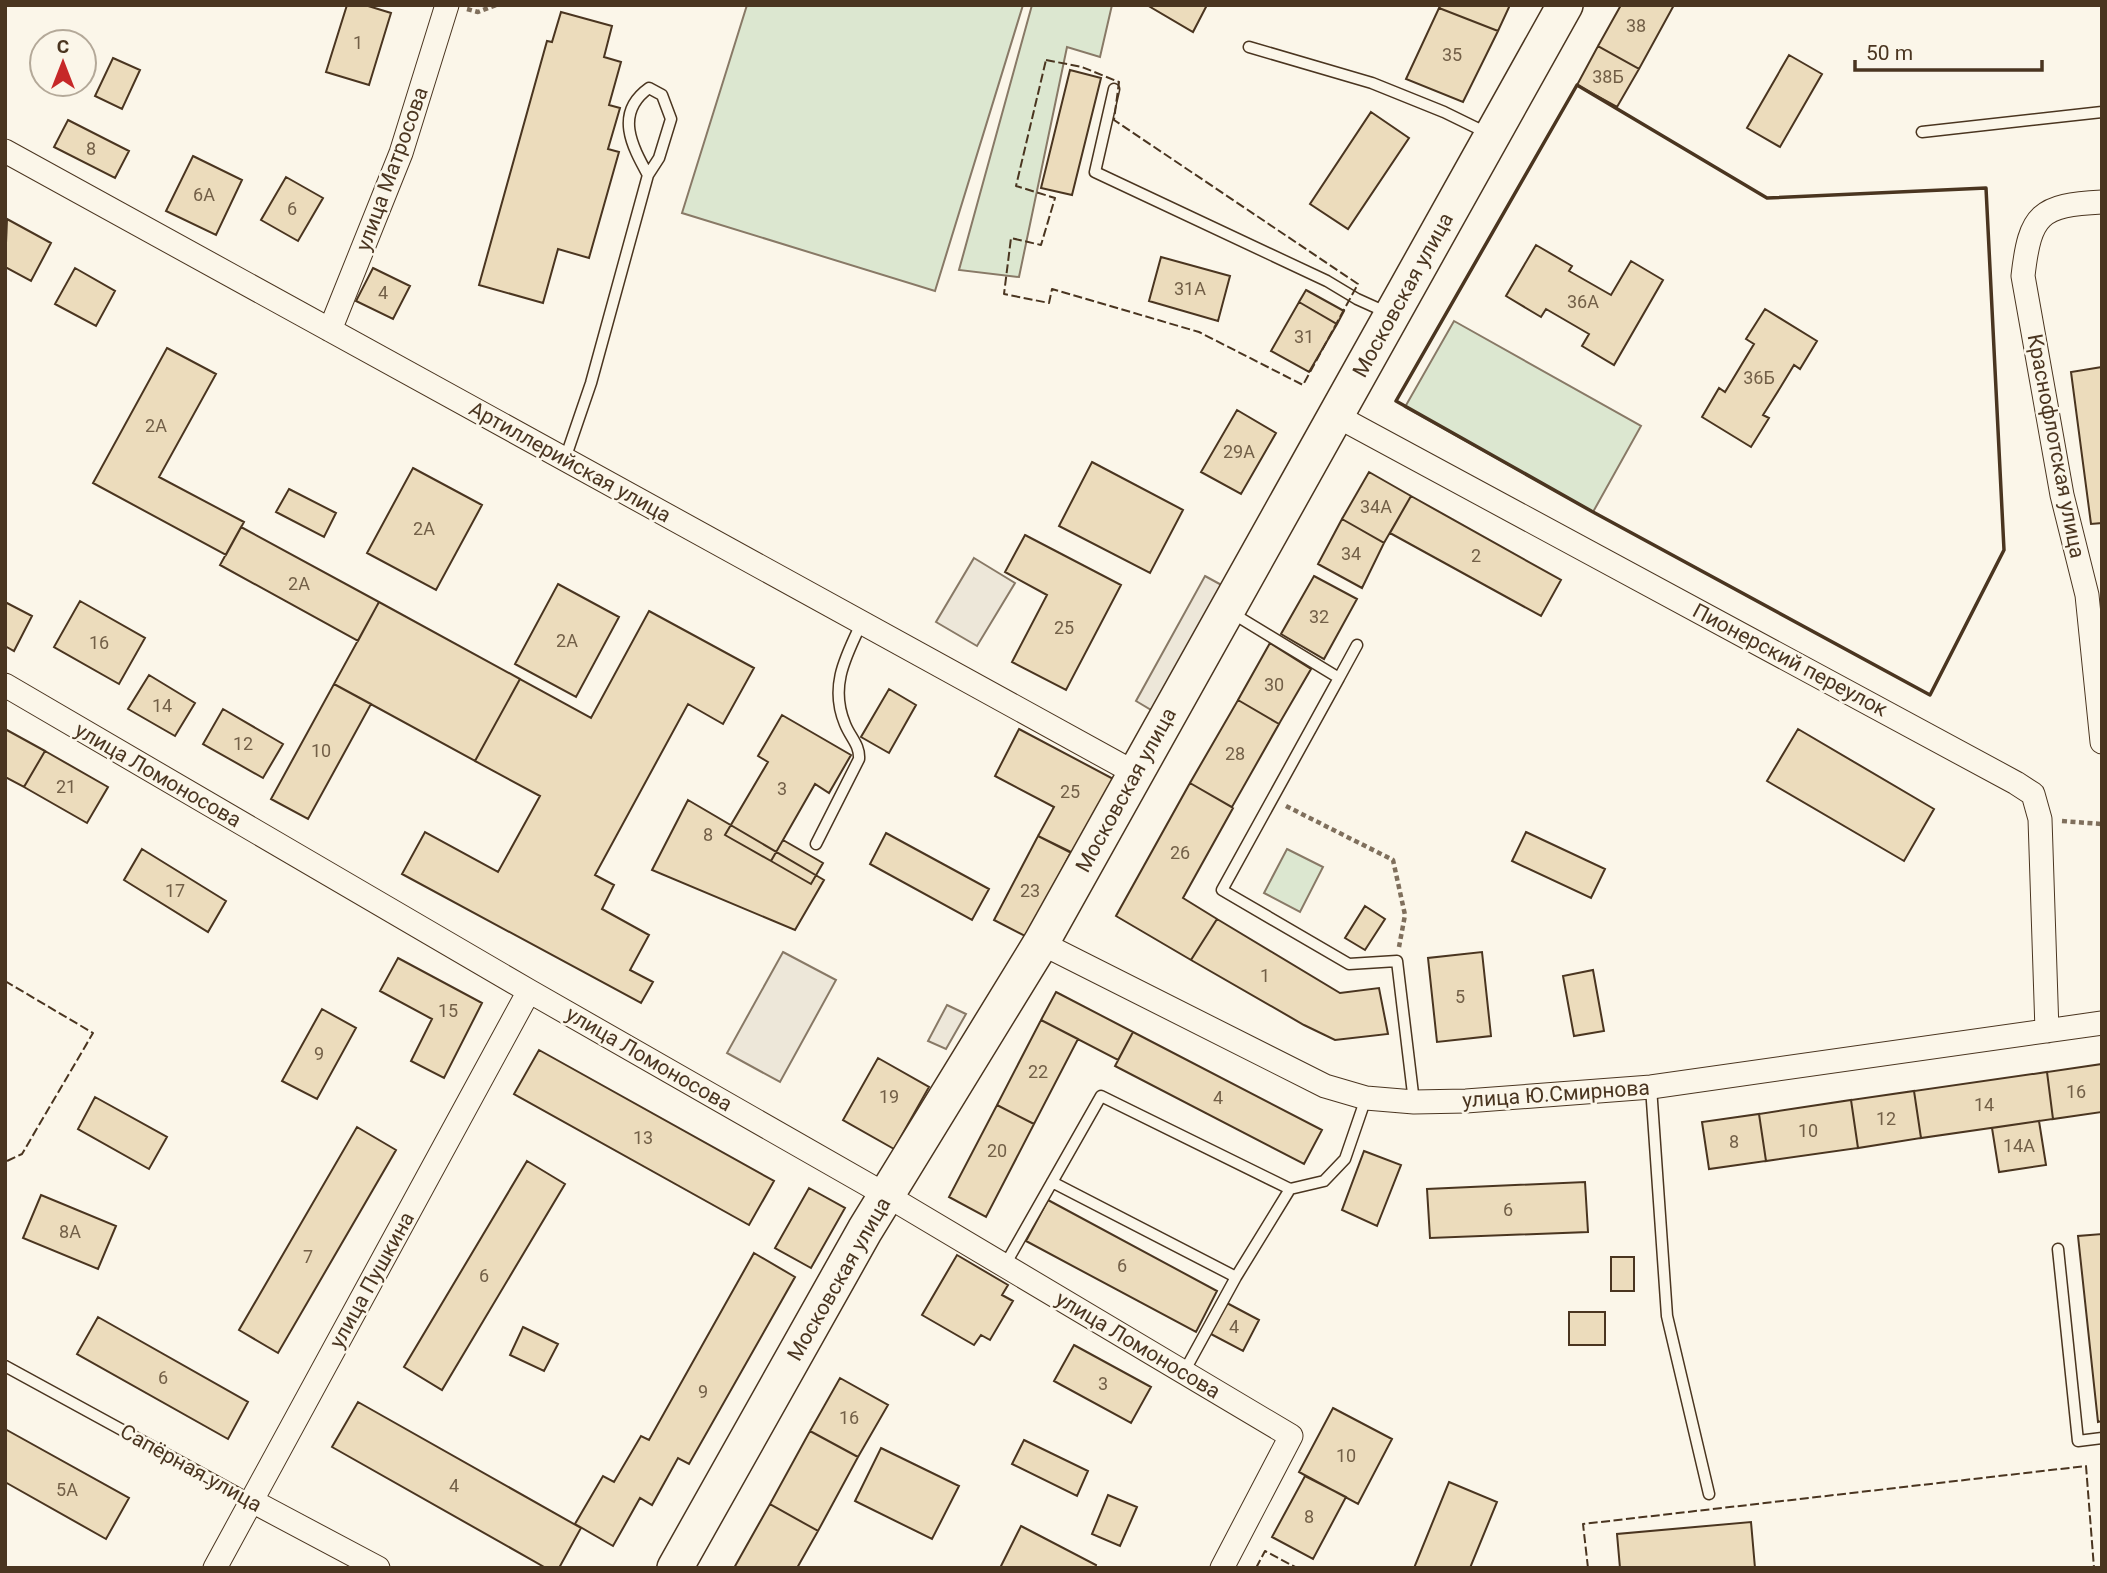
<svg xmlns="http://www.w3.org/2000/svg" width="2107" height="1573" viewBox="0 0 2107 1573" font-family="Roboto,sans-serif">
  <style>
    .green { fill: #dce7d0; stroke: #887966; stroke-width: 2 }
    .parking { fill: #ede7d9; stroke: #887966; stroke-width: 2 }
    .building { fill: #ecdcbc; stroke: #4a3520; stroke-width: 2 }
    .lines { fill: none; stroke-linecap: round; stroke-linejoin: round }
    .lane-casing { stroke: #4a3520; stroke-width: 13 }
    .street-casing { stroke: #4a3520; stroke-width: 25 }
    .primary-casing { stroke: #4a3520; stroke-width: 38 }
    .path { stroke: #7f6f5c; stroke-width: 4.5; stroke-dasharray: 5 3.5; stroke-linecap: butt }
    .lane { stroke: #fbf6e9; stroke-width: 10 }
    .street { stroke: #fbf6e9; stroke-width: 23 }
    .primary { stroke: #fbf6e9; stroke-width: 35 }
    .fence { stroke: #4a3520; stroke-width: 2; stroke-dasharray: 9 3.5; stroke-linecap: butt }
    .wall { stroke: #4a3520; stroke-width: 3.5 }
    .labels { text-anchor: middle; stroke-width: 5; stroke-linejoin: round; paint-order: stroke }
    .number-label { font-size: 18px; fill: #725f47 }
    .street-label { font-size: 21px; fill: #4a3520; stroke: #fbf6e9 }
  </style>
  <rect width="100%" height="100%" fill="#fbf6e9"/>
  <!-- green -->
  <path class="green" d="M747,5h276l-88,286 -253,-78z
    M1032,5h80l-12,52 -33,-10 -48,230 -60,-7z
    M1454,321l187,105 -48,86 -188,-105z
    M1287,849l36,18 -23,45 -36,-19z"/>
  <!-- parking -->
  <path class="parking" d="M974,558l41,25 -38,63 -41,-24z
    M1205,576l22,12 -69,126 -22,-13z
    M783,952l53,28 -56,102 -53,-29z
    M947,1005l19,9 -20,35 -18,-8z"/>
  <!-- building -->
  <path class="building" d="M347,5h18l26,8 -22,72 -43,-13z
    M1147,5h60l-14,27z
    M1441,5h69l-12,26 -59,-23z
    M1621,5h53l-35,64 -41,-23z
    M1439,8l59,23 -35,71 -57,-23z
    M561,12l51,14 -8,31 17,5 -12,43 11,3 -12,41 11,3 -30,106 -31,-9 -15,54 -64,-18 68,-244 5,1z
    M1598,46l41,23 -22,38 -40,-22z
    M1789,55l33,19 -42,73 -33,-19z
    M113,58l27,12 -18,39 -27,-13z
    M1070,70l31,8 -29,117 -31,-7z
    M1371,112l38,26 -61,91 -38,-25z
    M68,120l61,31 -14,27 -61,-31z
    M193,156l49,24 -26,55 -50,-24z
    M286,177l37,21 -25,43 -37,-21z
    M7,219l44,24 -20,38 -26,-14z
    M1536,245l36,21 -3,5 42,24 20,-34 32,19 -49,85 -32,-19 7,-12 -43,-25 -5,8 -35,-21z
    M1161,257l69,19 -12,45 -69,-20z
    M75,268l40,23 -19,35 -41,-22z
    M373,268l37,18 -17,33 -37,-18z
    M1306,290l38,21 -7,13 -38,-22z
    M1299,302l38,22 -28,48 -38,-21z
    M1765,309l52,32 -17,28 -6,-4 -14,23 -17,27 6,3 -18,29 -49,-30 17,-29 6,4 29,-48 -8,-5z
    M167,348l49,26 -57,103 85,45 -18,33 -133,-72z
    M2102,367v156l-11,1 -20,-152z
    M1237,410l39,23 -35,61 -40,-22z
    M1092,462l91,48 -33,63 -91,-47z
    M413,468l69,37 -46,85 -69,-37z
    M1369,472l42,24 -27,47 -42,-24z
    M289,489l47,24 -12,24 -48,-25z
    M1411,496l150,84 -20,36 -151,-83z
    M1342,519l42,24 -22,45 -44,-24z
    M241,527l138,75 -21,39 -138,-76z
    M1025,535l96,50 -55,105 -54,-28 35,-67 -42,-23z
    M1314,576l43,23 -33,60 -43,-25z
    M558,584l61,33 -43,80 -61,-33z
    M80,601l65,37 -26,46 -65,-37z
    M5,602l27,14 -18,35 -9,-5z
    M379,602l141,77 -45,82 -141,-77z
    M649,611l105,57 -31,56 -35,-20 -93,171 19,10 -12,24 47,26 -19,35 23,12 -12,21 -239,-129 23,-42 73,40 42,-76 -65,-35 45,-82 71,39z
    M1270,643l41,26 -32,55 -41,-24z
    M149,675l46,28 -20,33 -47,-27z
    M334,684l37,20 -63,115 -37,-20z
    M889,689l27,16 -27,48 -28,-16z
    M1238,700l41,24 -47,83 -42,-24z
    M223,709l60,35 -20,34 -60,-34z
    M782,715l69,40 -22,38 -14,-9 -44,77 -46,-26 43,-73 -10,-6z
    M5,729l40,22 -21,36 -19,-10z
    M1019,729l100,53 -40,75 -41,-21 16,-29 -59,-31z
    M1798,729l136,80 -30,52 -137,-80z
    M45,751l63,36 -21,36 -63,-36z
    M1190,783l43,25 -50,90 34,21 -26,41 -75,-44z
    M688,800l136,80 -29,50 -143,-60z
    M1526,832l79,37 -14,29 -79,-37z
    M886,833l103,56 -17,31 -102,-56z
    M1038,836l33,16 -44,85 -33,-17z
    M783,840l40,23 -12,21 -40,-23z
    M142,849l84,52 -18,31 -84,-52z
    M1365,906l20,13 -20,31 -20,-12z
    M1217,919l123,74 39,-5 9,46 -53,6 -31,-15 -113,-65z
    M1482,952l9,84 -54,6 -9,-84z
    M398,958l84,45 -38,75 -33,-17 21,-42 -52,-28z
    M1593,970l11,61 -30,5 -11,-60z
    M1056,992l77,40 -15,28 -77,-40z
    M322,1009l34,19 -39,71 -35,-18z
    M1041,1020l37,19 -44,85 -37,-19z
    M1133,1032l189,98 -18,34 -189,-98z
    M539,1050l235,131 -25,44 -235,-131z
    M878,1058l51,29 -35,62 -51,-29z
    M2102,1064v48l-49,7 -6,-47z
    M2047,1072l6,47 -132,19 -7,-47z
    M1914,1091l7,47 -63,10 -7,-48z
    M95,1097l72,40 -18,32 -71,-40z
    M1851,1100l7,48 -92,13 -7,-47z
    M997,1105l37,19 -48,93 -37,-20z
    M1759,1114l7,47 -57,8 -7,-47z
    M2039,1121l7,44 -47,7 -7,-44z
    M357,1127l39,23 -118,203 -39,-23z
    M1364,1151l37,14 -24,61 -35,-16z
    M527,1161l38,23 -123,206 -38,-23z
    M1585,1182l3,50 -158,6 -3,-49z
    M809,1188l36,20 -34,60 -36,-20z
    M41,1195l75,31 -18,43 -75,-31z
    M1048,1200l169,91 -21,41 -170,-91z
    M2102,1234v187l-4,1 -20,-186z
    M754,1253l41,24 -106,187 -11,-6 -26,47 -12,-7 -27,48 -38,-22 28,-48 11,6 27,-46 8,4z
    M957,1255l51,30 -6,10 11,6 -23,39 -9,-5 -7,10 -52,-30z
    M1611,1257h23v34h-23z
    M1225,1302l34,18 -16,31 -34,-18z
    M1569,1312h36v33h-36z
    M98,1317l150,85 -20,37 -151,-85z
    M523,1327l35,17 -14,27 -34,-16z
    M1074,1345l77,42 -20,36 -77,-42z
    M840,1378l48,27 -30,52 -48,-26z
    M358,1402l223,126 -22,40h-13l-214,-121z
    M1333,1408l59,31 -34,65 -59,-32z
    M5,1429l124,69 -23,41 -101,-57z
    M810,1431l48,26 -40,74 -48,-27z
    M1024,1440l64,31 -11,25 -65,-32z
    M881,1448l78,38 -27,53 -77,-38z
    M1305,1476l41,21 -33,62 -41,-22z
    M1449,1482l48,20 -27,66h-56z
    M1108,1495l29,12 -17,39 -28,-12z
    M770,1504l48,27 -21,37h-63z
    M1751,1522l4,46h-135l-3,-34z
    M1021,1526l75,39 -1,3h-95z"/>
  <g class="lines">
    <defs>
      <path id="lane" d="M1249,47l123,36 72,29 45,22
        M1114,89l-19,83 232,109 30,18 31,14
        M1922,132l180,-20
        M565,459l26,-76 57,-208c-16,-29 -34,-62 1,-87l13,7 9,24 -12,39 -11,17
        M1232,613l107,65 -117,212 127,74 48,-3 17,141
        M1339,678l18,-33
        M816,844l43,-85c1,-14 -9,-22 -14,-35 -16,-38 1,-68 17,-102
        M1651,1087l16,229 42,178
        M1052,1182l184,95
        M2058,1249l20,192 24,-3
        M1005,1265l96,-169 189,93
        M5,1366l247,135
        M1184,1372l52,-95 54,-88 34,-8 21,-22 21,-61"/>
      <path id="street" d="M5,151l1130,622
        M2102,202c-62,3 -72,12 -79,74l39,219 25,100 15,147
        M330,330l71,-177 46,-148
        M1335,415l681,368 17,11 7,25 7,212
        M5,685l524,306 357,204 405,241 -69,132
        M1041,943l284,143 41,12 48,4 52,-1 185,-14 451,-64
        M252,1501l126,67
        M215,1568l314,-577"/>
      <path id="primary" d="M675,1568l190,-338 176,-287 524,-938"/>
    </defs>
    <!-- lane casing -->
    <use href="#lane" class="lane-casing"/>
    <!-- street casing -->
    <use href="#street" class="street-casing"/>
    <!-- primary casing -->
    <use href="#primary" class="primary-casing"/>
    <!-- path -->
    <path class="path" d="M467,9l11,3 18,-7
      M1286,806l107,54 12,55 -6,32
      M2062,821l40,3"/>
    <!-- lane -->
    <use href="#lane" class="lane"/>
    <!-- street -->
    <use href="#street" class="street"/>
    <!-- primary -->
    <use href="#primary" class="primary"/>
    <!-- fence -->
    <path class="fence" d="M1046,60l36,7 37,15 -5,38 244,164 -55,101 -104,-53 -147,-43 -3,14 -45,-9 7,-56 30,7 14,-47 -39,-12z
      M5,981l88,52 -71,121 -17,8
      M1256,1568l9,-17 32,17
      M1588,1568l-5,-44 503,-58 8,102"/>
    <!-- wall -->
    <path class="wall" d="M1577,85l190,113 219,-10 18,362 -74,145 -337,-183 -197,-111z"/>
  </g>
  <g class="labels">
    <!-- number labels -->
    <g class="number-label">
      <text x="1636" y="32">38</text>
      <text x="358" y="49">1</text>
      <text x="1452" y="61">35</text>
      <text x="1608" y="83">38Б</text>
      <text x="91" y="155">8</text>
      <text x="204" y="201">6А</text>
      <text x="292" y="215">6</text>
      <text x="1190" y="295">31А</text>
      <text x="383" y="299">4</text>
      <text x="1583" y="308">36А</text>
      <text x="1304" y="343">31</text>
      <text x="1759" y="384">36Б</text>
      <text x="156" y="432">2А</text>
      <text x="1239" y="458">29А</text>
      <text x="1376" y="513">34А</text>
      <text x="424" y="535">2А</text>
      <text x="1351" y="560">34</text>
      <text x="1476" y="562">2</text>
      <text x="299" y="590">2А</text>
      <text x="1319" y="623">32</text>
      <text x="1064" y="634">25</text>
      <text x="567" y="647">2А</text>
      <text x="99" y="649">16</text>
      <text x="1274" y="691">30</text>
      <text x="162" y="712">14</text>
      <text x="243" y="750">12</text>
      <text x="321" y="757">10</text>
      <text x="1235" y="760">28</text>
      <text x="66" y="793">21</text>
      <text x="782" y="795">3</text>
      <text x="1070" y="798">25</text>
      <text x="708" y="841">8</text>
      <text x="1180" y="859">26</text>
      <text x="175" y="897">17</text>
      <text x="1030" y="897">23</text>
      <text x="1265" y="982">1</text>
      <text x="1460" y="1003">5</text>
      <text x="448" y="1017">15</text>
      <text x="319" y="1060">9</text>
      <text x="1038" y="1078">22</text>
      <text x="2076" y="1098">16</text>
      <text x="889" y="1103">19</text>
      <text x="1218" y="1104">4</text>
      <text x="1984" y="1111">14</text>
      <text x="1886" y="1125">12</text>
      <text x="1808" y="1137">10</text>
      <text x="643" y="1144">13</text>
      <text x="1734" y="1148">8</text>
      <text x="2019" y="1152">14А</text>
      <text x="997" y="1157">20</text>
      <text x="1508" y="1216">6</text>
      <text x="70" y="1238">8А</text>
      <text x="308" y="1263">7</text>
      <text x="1122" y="1272">6</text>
      <text x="484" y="1282">6</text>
      <text x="1234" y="1333">4</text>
      <text x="163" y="1384">6</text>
      <text x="1103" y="1390">3</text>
      <text x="703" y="1398">9</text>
      <text x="849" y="1424">16</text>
      <text x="1346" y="1462">10</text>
      <text x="454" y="1492">4</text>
      <text x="67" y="1496">5А</text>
      <text x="1309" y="1523">8</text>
    </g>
    <!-- street labels -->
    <g class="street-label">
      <text transform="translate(392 169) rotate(-70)" y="7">улица Матросова</text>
      <text transform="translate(1403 295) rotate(-61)" y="7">Московская улица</text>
      <text transform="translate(2056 446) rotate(79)" y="7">Краснофлотская улица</text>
      <text transform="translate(570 462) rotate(29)" y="7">Артиллерийская улица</text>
      <text transform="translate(1790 660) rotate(28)" y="7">Пионерский переулок</text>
      <text transform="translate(158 775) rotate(30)" y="7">улица Ломоносова</text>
      <text transform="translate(1126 790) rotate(-61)" y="7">Московская улица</text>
      <text transform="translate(649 1059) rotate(30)" y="7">улица Ломоносова</text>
      <text transform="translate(1556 1094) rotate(-4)" y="7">улица Ю.Смирнова</text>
      <text transform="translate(839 1279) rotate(-60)" y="7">Московская улица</text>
      <text transform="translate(372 1280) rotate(-61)" y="7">улица Пушкина</text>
      <text transform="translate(1138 1345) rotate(31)" y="7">улица Ломоносова</text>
      <text transform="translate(191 1468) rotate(29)" y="7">Сапёрная улица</text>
    </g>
  </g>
  <!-- border -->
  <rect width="2107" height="1573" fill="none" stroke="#4a3520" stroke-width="14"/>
  <!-- north arrow -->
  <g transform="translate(63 63)"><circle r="33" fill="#fbf6e9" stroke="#b4a999" stroke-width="2"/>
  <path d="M0-5L12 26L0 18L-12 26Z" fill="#c62828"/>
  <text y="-10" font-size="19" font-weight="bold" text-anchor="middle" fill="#4a3520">С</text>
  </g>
  <!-- scale -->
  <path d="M1855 60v10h187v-10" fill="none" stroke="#4a3520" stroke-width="3.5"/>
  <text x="1866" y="60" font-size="21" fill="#4a3520" stroke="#fbf6e9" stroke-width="5" paint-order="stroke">50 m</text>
</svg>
